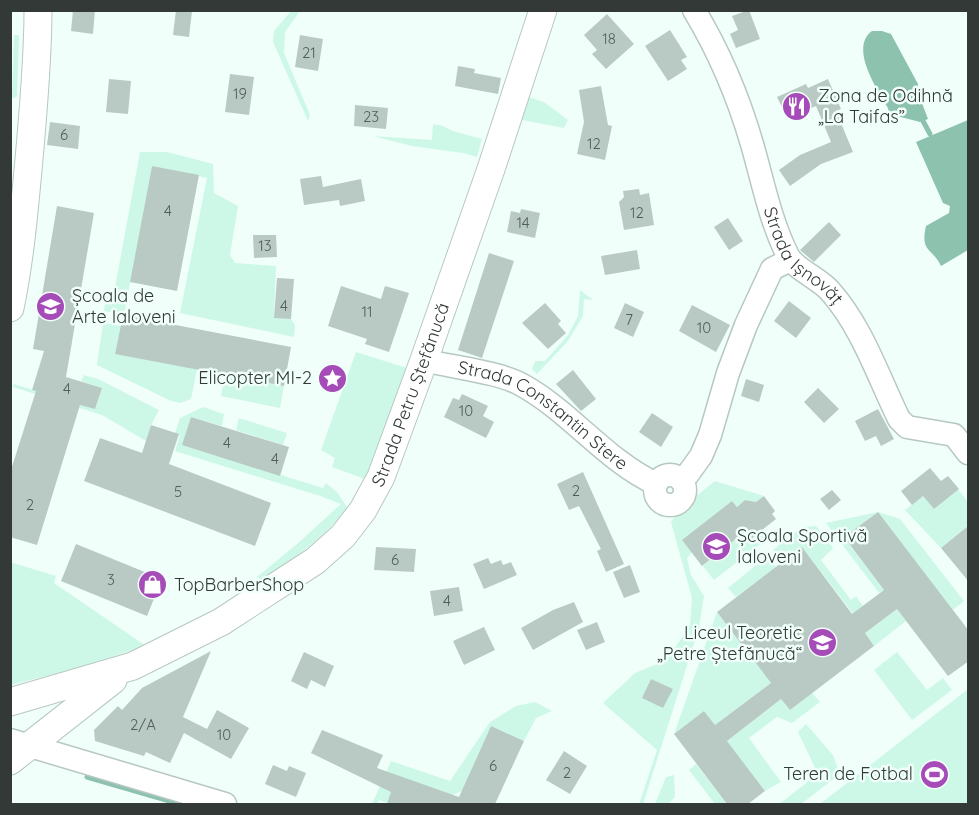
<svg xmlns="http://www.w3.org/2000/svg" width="979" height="815" viewBox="0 0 979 815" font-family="Quicksand,sans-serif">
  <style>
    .green { fill: #cdf8e8 }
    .water { fill: #8dc2af }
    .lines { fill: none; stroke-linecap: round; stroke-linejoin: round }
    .stream { stroke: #8dc2af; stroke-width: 5 }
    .building { fill: #b9cac4 }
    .minor-casing { stroke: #b7c8c2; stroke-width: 25 }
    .major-casing { stroke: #b7c8c2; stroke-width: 29 }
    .minor { stroke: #fff; stroke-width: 22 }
    .major { stroke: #fff; stroke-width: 27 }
    .labels { text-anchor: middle; stroke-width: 5; stroke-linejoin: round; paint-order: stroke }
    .number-label { font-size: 15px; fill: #545d5a }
    .poi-label { font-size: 18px; fill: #323937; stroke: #f0fff9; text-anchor: start }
    .street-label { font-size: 18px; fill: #323937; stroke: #f0fff9 }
  </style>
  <rect width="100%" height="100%" fill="#f0fff9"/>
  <!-- green -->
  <path class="green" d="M291,11h9l-15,21 -1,21 26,62 -2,6 -35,-79 1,-11z
    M14,35h5l-2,62 -5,1z
    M526,96l18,6 24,18 -4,8 -47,-9z
    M433,124l10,2 10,5 29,8 -5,18 -14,-4 -51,-7 -39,-10 59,4z
    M140,152h27l46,12 1,29 24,13 -8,49 5,8 41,3 -2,51 17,2 4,6 -1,12 -114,-24 27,-135 -55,-12 -28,149 -20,-4 2,-14 7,1z
    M580,290l13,10 -9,-1 -1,17 -15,25 -31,33 -5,-5 3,-8h10l23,-26 10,-19z
    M103,323l18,3 -6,27 82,16 -6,30 -11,4 -9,-2 -74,-36z
    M356,352l51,16 -42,111 -33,-12 3,-9 -14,-8z
    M84,375l14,4 61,31 -8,15 -5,16 -44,-26 -89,-28 1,-3 81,25 6,-21 -20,-7z
    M225,375l59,11 -4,22 -59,-12z
    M203,407l21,7 -2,12 -31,-9 -8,28 140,43 3,-5 11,9 10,15c-21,31 -55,52 -86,74l-4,-4 40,-33 44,-40 -21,-8 -145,-45 5,-16 -5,-2 5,-15z
    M239,418l48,15 -4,12 -47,-15z
    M715,481l49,15 -8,6 -11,-2 -8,7 -5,-6 -49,39 9,12 -5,6 4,17 13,21 -5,32 -56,176h-4l18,-54 -54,-47 32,-30 32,-13 23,-35 2,-27 -21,-76 9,-13z
    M958,489l10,13v23l-27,23 -36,-38 18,-14 11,13z
    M877,512l-33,26 40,52 -5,3 -53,-70 52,-11 22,7 64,82 -11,9z
    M816,526l17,22 -12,12 30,40 5,-4 7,10 -10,8 -51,-67 -20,15 -9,-12 29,-23z
    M762,529l3,7 -2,6 -49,38 -11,-14 43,-35z
    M767,556l9,11 -40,30 -8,-9z
    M10,562l46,14 -2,7 92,63 -73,23 -62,16z
    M897,609l9,12 -32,25 -9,-13z
    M717,612l54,71 -56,42 -11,-14 -30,23z
    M897,652l30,38 16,-12 9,12 -40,30 -38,-50z
    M968,689v115h-148z
    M812,693l8,9 -28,21 -15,-6 -28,21 32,44 -16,9 -38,-50 54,-42 9,11z
    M535,702l17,9 -16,7 -12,23 -33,-15 -29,65 -9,4 -65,8 -9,-3 -2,4h-5l19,-43 59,20 40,-59 26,-16z
    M806,724l27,31 7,19 -39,30h-22l39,-30 -20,-42z
    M696,764l31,40h-12l-26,-34z
    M674,775l1,22 -7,7h-13l11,-27z"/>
  <!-- water -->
  <path class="water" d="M872,31h10l9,3 27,50 -1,6 11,29 -8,3 -31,-8 -1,-6c-11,-19 -39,-60 -16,-77z
    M968,120v130l-27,16c-9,-19 -21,-13 -15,-40l23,-13 1,-7 -7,-3 -27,-61z"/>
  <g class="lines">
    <!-- stream -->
    <path class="stream" d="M923,121l7,13
      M87,777l93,27"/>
  </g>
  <!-- building -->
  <path class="building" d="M73,10h22l-2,24 -22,-3z
    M176,10l16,1 -3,26 -16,-2z
    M749,10l11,29 -24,9 -6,-14 8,-4 -6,-14z
    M607,14l27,30 -28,25 -14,-15 5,-4 -13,-15z
    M670,30l17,27 -6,3 6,9 -19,12 -23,-35z
    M300,35l23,4 -5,32 -23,-4z
    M458,66l17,3 -1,4 27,5 -3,16 -43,-8z
    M230,74l24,3 -5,38 -24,-3z
    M109,79l22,2 -3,33 -22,-2z
    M828,79l13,30 -5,2 17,41 -32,12 -31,22 -11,-16 21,-15 31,-13 -15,-36 -29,12 -10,-21 29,-13 2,4z
    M601,86l7,39 4,1 -7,34 -28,-6 7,-32 -5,-32z
    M355,105l33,3 -2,21 -32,-3z
    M50,122l30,4 -2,23 -31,-4z
    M152,166l47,9 -22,116 -47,-9z
    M321,176l2,11 38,-8 4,22 -25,5 -1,-6 -35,5 -4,-26z
    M639,189l1,6 9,-2 5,32 -30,5 -5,-28 5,-5 -1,-6z
    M57,206l37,7 -28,164 36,11 -7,21 -15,-4 -43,140 -27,-8v-64l26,-82 -4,-1 12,-39 -11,-2z
    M521,209l19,4 -5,25 -28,-6 4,-21 9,2z
    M728,218l15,23 -14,9 -15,-23z
    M829,222l12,13 -27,27 -14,-12z
    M253,235h23l1,22 -23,1z
    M637,250l3,19 -35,6 -4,-19z
    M489,253l25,8 -32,97 -24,-8z
    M277,278l17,1 -3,40 -17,-1z
    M341,286l40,13 4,-13 24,7 -20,59 -24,-8 2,-5 -39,-13z
    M789,301l22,17 -15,20 -22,-17z
    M545,303l16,18 -3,3 8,9 -18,16 -26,-26z
    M625,303l19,9 -11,25 -19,-9z
    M692,305l38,20 -14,27 -37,-21z
    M123,315l168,32 -7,39 -169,-32z
    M573,370l23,29 -15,12 -25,-27z
    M746,379l18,6 -5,17 -18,-6z
    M818,388l21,21 -15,14 -20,-21z
    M462,394l26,12 -5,10 11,6 -8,16 -42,-21 9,-19 6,2z
    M878,409l16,30 -13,7 -5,-10 -11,5 -10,-20z
    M652,413l21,14 -12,20 -22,-15z
    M191,417l98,30 -9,29 -98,-31z
    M151,425l28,9 -10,30 102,39 -16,43 -171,-65 16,-43 42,15z
    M930,468l11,13 7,-5 11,13 -25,20 -11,-13 -11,9 -11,-14z
    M583,472l41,92 -18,8 -9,-21 4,-2 -22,-43 -10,4 -12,-26z
    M832,490l9,10 -12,10 -9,-11z
    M764,496l11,15 -3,3 4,5 -24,19 -6,-7 -44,35 -20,-26 50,-39 5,6 8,-7 11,2z
    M878,512l91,119v30l-21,15 -51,-67 -32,24 9,13 -84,64 -9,-11 -54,42 38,50 -17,13h-21l-53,-70 30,-23 11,14 56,-42 -54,-71 85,-65 50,67 32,-24 -40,-53z
    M969,525v57l-28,-34z
    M76,544l86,35 -15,37 -86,-35z
    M376,547l40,2 -2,23 -40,-2z
    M488,558l3,6 10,-4 2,5 8,-3 6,13 -33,14 -11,-25z
    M630,565l10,27 -16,6 -11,-26z
    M459,587l4,24 -29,5 -4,-25z
    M574,602l9,20 -50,28 -12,-22 32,-18z
    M597,622l8,20 -19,8 -9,-20z
    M484,627l11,23 -31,15 -11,-24z
    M211,651l-28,66 24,12 10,-19 32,18 -18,31 -47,-26 -14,30 -24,-11 -2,4 -49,-15 -1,-11 24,-24 4,4 20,-22z
    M304,652l30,14 -9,21 -14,-7 -4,9 -16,-8z
    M651,679l22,10 -10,19 -21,-10z
    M491,726l33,15 -29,63h-108l4,-12 -80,-39 11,-23 61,25 -6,13 82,29z
    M564,751l23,15 -17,28 -24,-14z
    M273,765l14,6 2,-5 17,7 -10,24 -31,-13z"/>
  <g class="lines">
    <defs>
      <g id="minor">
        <path id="s1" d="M694,10c26,43 44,86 58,134 11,38 18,76 36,112 7,13 32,23 42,35 32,36 48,85 69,128l8,8 47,8 14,18"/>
        <path id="s2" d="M424,360c26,7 76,12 98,25 49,27 83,75 134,99"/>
        <circle cx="670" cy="490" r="15"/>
        <path d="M681,480l7,-6 13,-18 9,-21 18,-62 18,-48 26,-56 18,-9"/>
        <path d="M10,740l215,64"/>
      </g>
      <g id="major">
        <path d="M10,308c11,-53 15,-106 20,-160 4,-46 8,-91 8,-138"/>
        <path id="s3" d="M10,702l123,-36 88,-44 94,-61 28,-25 20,-26 18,-33 43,-117 67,-191 52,-159"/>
        <path d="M10,761l103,-81"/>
      </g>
    </defs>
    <!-- minor casing -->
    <use href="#minor" class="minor-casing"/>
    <!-- major casing -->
    <use href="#major" class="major-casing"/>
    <!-- minor -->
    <use href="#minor" class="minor"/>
    <!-- major -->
    <use href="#major" class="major"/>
  </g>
  <!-- icons -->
  <defs>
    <symbol id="restaurant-disc" viewBox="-11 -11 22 22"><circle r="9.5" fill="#a64cb8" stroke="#f0fff9"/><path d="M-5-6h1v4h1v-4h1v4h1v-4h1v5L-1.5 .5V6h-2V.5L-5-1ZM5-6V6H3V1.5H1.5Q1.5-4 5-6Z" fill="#fff"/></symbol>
    <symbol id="school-disc" viewBox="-11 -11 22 22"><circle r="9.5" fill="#a64cb8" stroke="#f0fff9"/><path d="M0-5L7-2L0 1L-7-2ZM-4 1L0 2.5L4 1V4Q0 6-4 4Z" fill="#fff"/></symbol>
    <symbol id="sight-disc" viewBox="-11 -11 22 22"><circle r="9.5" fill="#a64cb8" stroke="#f0fff9"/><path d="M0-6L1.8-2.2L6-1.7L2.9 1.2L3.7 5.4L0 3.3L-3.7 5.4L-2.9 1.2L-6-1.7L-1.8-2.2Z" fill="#fff"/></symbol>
    <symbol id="shop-disc" viewBox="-11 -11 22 22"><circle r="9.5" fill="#a64cb8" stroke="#f0fff9"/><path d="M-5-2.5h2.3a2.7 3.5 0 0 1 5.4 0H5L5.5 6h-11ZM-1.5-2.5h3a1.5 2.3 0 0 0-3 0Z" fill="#fff"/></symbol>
    <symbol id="stadium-disc" viewBox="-11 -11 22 22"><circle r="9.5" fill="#a64cb8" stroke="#f0fff9"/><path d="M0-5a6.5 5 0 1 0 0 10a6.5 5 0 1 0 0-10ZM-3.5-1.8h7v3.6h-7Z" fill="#fff"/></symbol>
  </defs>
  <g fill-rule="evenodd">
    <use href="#restaurant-disc" x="780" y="90" width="33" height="33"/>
    <use href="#school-disc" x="34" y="290" width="33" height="33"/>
    <use href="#sight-disc" x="316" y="362" width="33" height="33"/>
    <use href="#school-disc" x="700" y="530" width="33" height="33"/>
    <use href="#shop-disc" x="136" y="568" width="33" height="33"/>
    <use href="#school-disc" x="806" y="626" width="33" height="33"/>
    <use href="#stadium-disc" x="918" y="758" width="33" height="33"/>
  </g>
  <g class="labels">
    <!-- number labels -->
    <g class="number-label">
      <text x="609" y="44">18</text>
      <text x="309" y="58">21</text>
      <text x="240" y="99">19</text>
      <text x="371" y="122">23</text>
      <text x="64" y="140">6</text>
      <text x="594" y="149">12</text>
      <text x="168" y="216">4</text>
      <text x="637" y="218">12</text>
      <text x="523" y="228">14</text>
      <text x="265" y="251">13</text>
      <text x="284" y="311">4</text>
      <text x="367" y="317">11</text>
      <text x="629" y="325">7</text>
      <text x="704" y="333">10</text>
      <text x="67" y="394">4</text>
      <text x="466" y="416">10</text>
      <text x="227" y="448">4</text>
      <text x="275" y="464">4</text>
      <text x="576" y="496">2</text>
      <text x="178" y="497">5</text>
      <text x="30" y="510">2</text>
      <text x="395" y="565">6</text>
      <text x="111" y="585">3</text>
      <text x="447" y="606">4</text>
      <text x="143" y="730">2/A</text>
      <text x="224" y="740">10</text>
      <text x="493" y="771">6</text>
      <text x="567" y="778">2</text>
    </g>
    <!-- poi labels -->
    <g class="poi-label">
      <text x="818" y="102">Zona de Odihnă<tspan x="818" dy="21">„La Taifas”</tspan></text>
      <text x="72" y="302">Școala de<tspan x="72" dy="21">Arte Ialoveni</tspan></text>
      <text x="312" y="384" text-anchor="end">Elicopter MI-2</text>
      <text x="737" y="542">Școala Sportivă<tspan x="737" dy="21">Ialoveni</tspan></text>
      <text x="174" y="591">TopBarberShop</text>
      <text x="802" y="639" text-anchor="end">Liceul Teoretic<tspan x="802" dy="21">„Petre Ștefănucă“</tspan></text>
      <text x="913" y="780" text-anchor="end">Teren de Fotbal</text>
    </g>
    <!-- street labels -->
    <g class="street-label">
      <text dy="6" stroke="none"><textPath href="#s1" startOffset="273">Strada Ișnovăț</textPath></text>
      <text dy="6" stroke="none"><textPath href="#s3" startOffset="534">Strada Petru Ștefănucă</textPath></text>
      <text dy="6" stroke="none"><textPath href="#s2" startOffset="134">Strada Constantin Stere</textPath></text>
    </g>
  </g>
  <!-- border -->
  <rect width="979" height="815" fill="none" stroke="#323937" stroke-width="24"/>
</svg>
